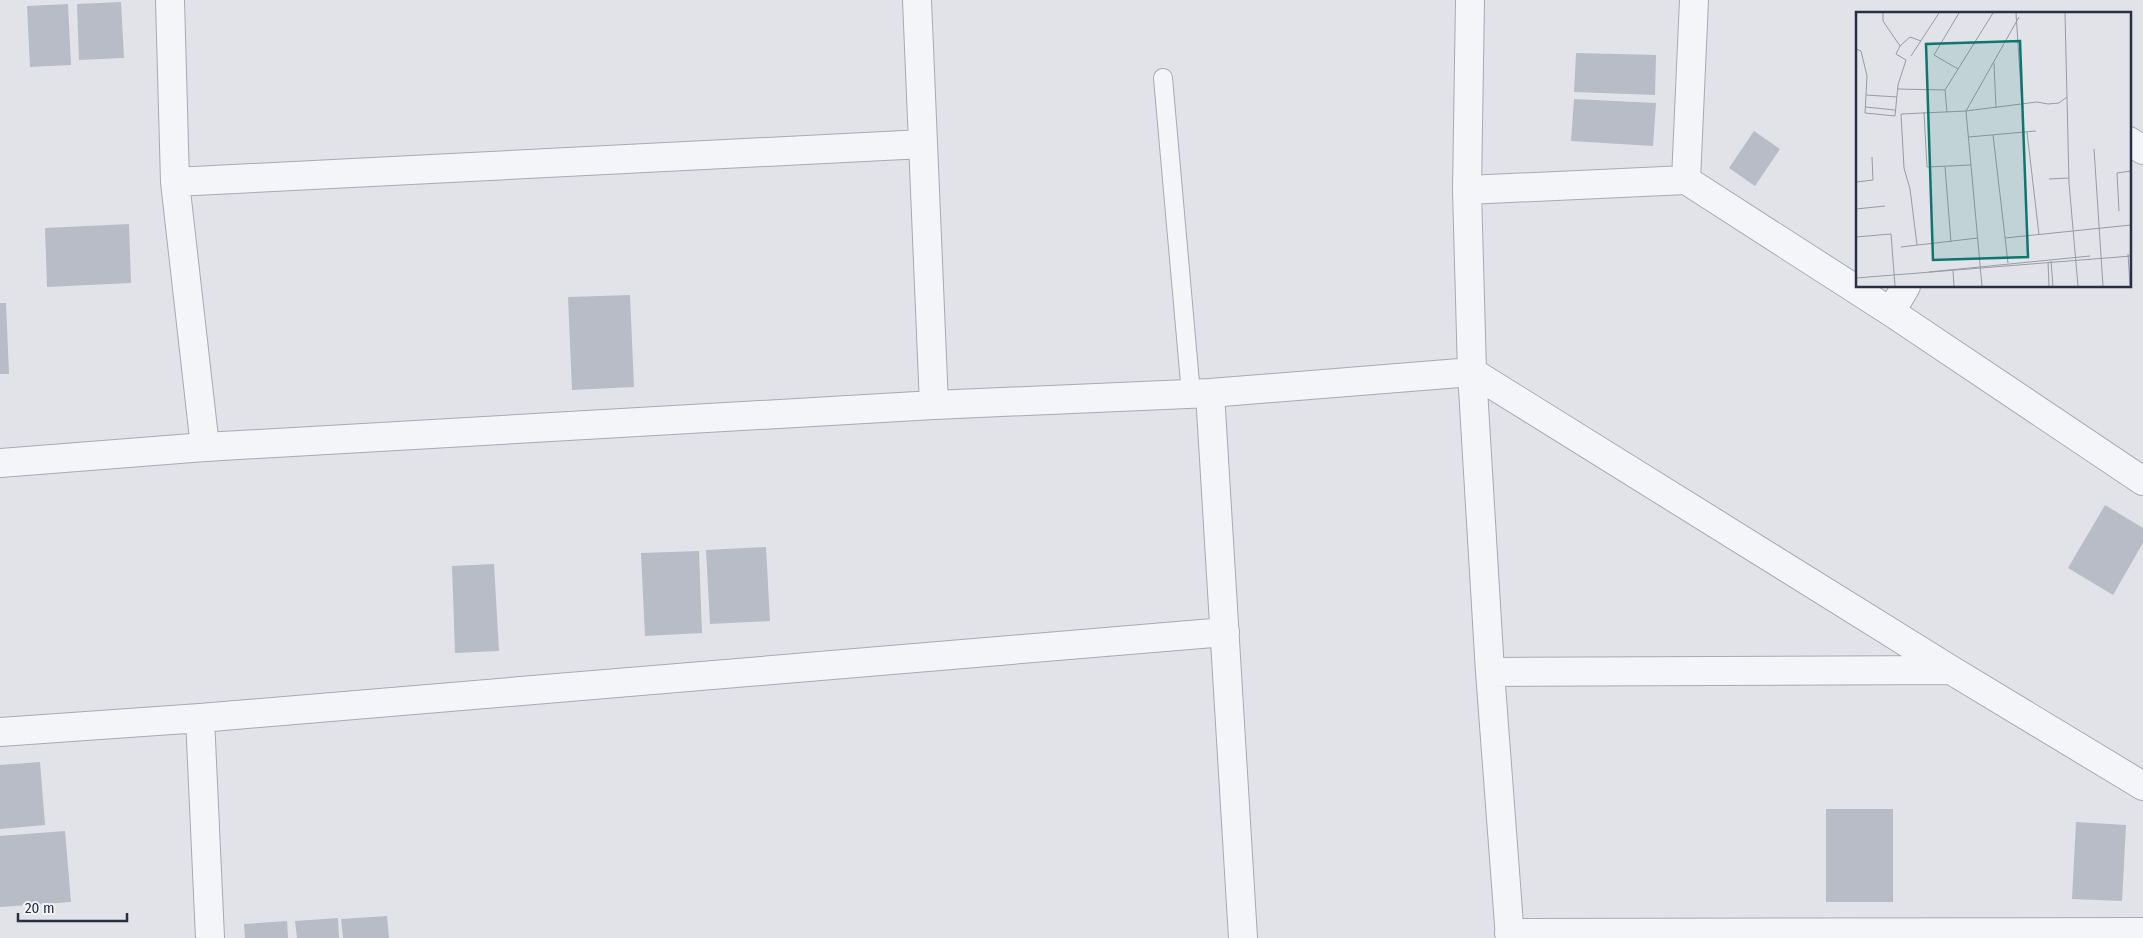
<svg xmlns="http://www.w3.org/2000/svg" width="2143" height="938" viewBox="0 0 2143 938" font-family="'Fira Sans Condensed',sans-serif">
  <style>
    .building { fill: #b8bcc6 }
    .lines { fill: none; stroke-linecap: round; stroke-linejoin: round }
    .lane-casing { stroke: #a6aab3; stroke-width: 20 }
    .street-casing { stroke: #a6aab3; stroke-width: 30 }
    .lane { stroke: #f4f5f8; stroke-width: 18 }
    .street { stroke: #f4f5f8; stroke-width: 28 }
    .inset-road { fill: none; stroke: #989ba6; stroke-width: 1 }
    .view { fill: #0f766e; fill-opacity: 0.15; stroke: #0f766e; stroke-width: 2.5 }
    .inset-edge { fill: none; stroke: #2a3041; stroke-width: 2.5 }
  </style>
  <rect width="100%" height="100%" fill="#e1e3e9"/>
  <!-- building -->
  <path class="building" d="M121,2l3,56 -45,2 -2,-56z
    M68,4l3,61 -41,2 -3,-61z
    M1576,53l80,2 -1,40 -81,-3z
    M1574,99l82,4 -3,43 -82,-5z
    M1754,131l26,18 -25,37 -26,-18z
    M129,224l2,59 -84,4 -2,-59z
    M630,295l4,92 -62,3 -4,-93z
    M0,303h6l3,71h-9z
    M2105,505l38,23v15l-30,52 -45,-27z
    M766,547l4,74 -60,3 -4,-74z
    M699,551l3,82 -57,3 -4,-83z
    M494,564l5,87 -44,2 -3,-87z
    M40,762l5,63 -45,4v-64z
    M1826,809h67v93h-67z
    M2076,822l50,3 -4,76 -50,-2z
    M65,831l6,71 -71,5v-71z
    M387,916l2,22h-46l-2,-19z
    M338,918l1,20h-42l-2,-17z
    M287,921l1,17h-43l-1,-14z"/>
  <g class="lines">
    <defs>
      <path id="lane" d="M1163,78l28,316"/>
      <path id="street" d="M170,0l5,182 30,265
        M917,0l17,405
        M1470,0l-3,190 5,182 18,300 20,266
        M2129,141l14,9
        M1686,180l8,-180
        M175,182l748,-38
        M1467,190l219,-10 205,132 252,169
        M1891,312l15,-26
        M1210,393l33,545
        M0,463l205,-16 729,-42 276,-12 262,-21 479,298 192,116
        M1490,672l461,-2
        M200,718l10,220
        M0,732l200,-14 1025,-86
        M1509,933l634,-1"/>
    </defs>
    <!-- lane casing -->
    <use href="#lane" class="lane-casing"/>
    <!-- street casing -->
    <use href="#street" class="street-casing"/>
    <!-- lane -->
    <use href="#lane" class="lane"/>
    <!-- street -->
    <use href="#street" class="street"/>
  </g>
  <!-- overview -->
  <g transform="translate(1856 12)">
    <rect width="275" height="275" fill="#e1e3e9"/>
    <path class="inset-road" d="M27,1v8l17,25 10,-9 11,4M160,1l6,92M209,1l4,170 9,103M0,37l5,2 6,25 -2,37 30,3 3,-31 8,-25 -10,-6 4,-8M55,44l28,-43M138,51l2,45M102,57l-24,-14 25,-42M41,77l48,1M10,83l31,2M10,95l29,3M68,100l3,55 44,-2M91,100l-2,-22 48,-77M171,120l12,103M137,123l15,128M113,125l67,-6M238,137l9,137M89,155l6,75M193,167l20,-1M0,170l17,-2 -1,-23M0,197l29,-3M263,199l-2,-38 14,-2M0,225l35,-3 4,52M149,226l126,-13M61,233l-7,-56 -6,-21 -3,-54 65,-3 71,-9 11,2 11,-1 8,-6M45,235l77,-9M272,242l2,32M195,249l2,25M192,250l1,24M97,259l1,15M73,260l161,-16M0,266l275,-22M126,274l-16,-175 53,-94"/>
    <path class="view" d="M164,29l8,216 -95,3 -7,-216z"/>
    <rect width="275" height="275" class="inset-edge"/>
  </g>
  <!-- scale -->
  <path d="M18 913v8h109v-8" fill="none" stroke="#2a3041" stroke-width="2.5"/>
  <text x="25" y="913" font-size="15" fill="#2a3041" stroke="#f1f2f7" stroke-width="4" paint-order="stroke">20 m</text>
</svg>
